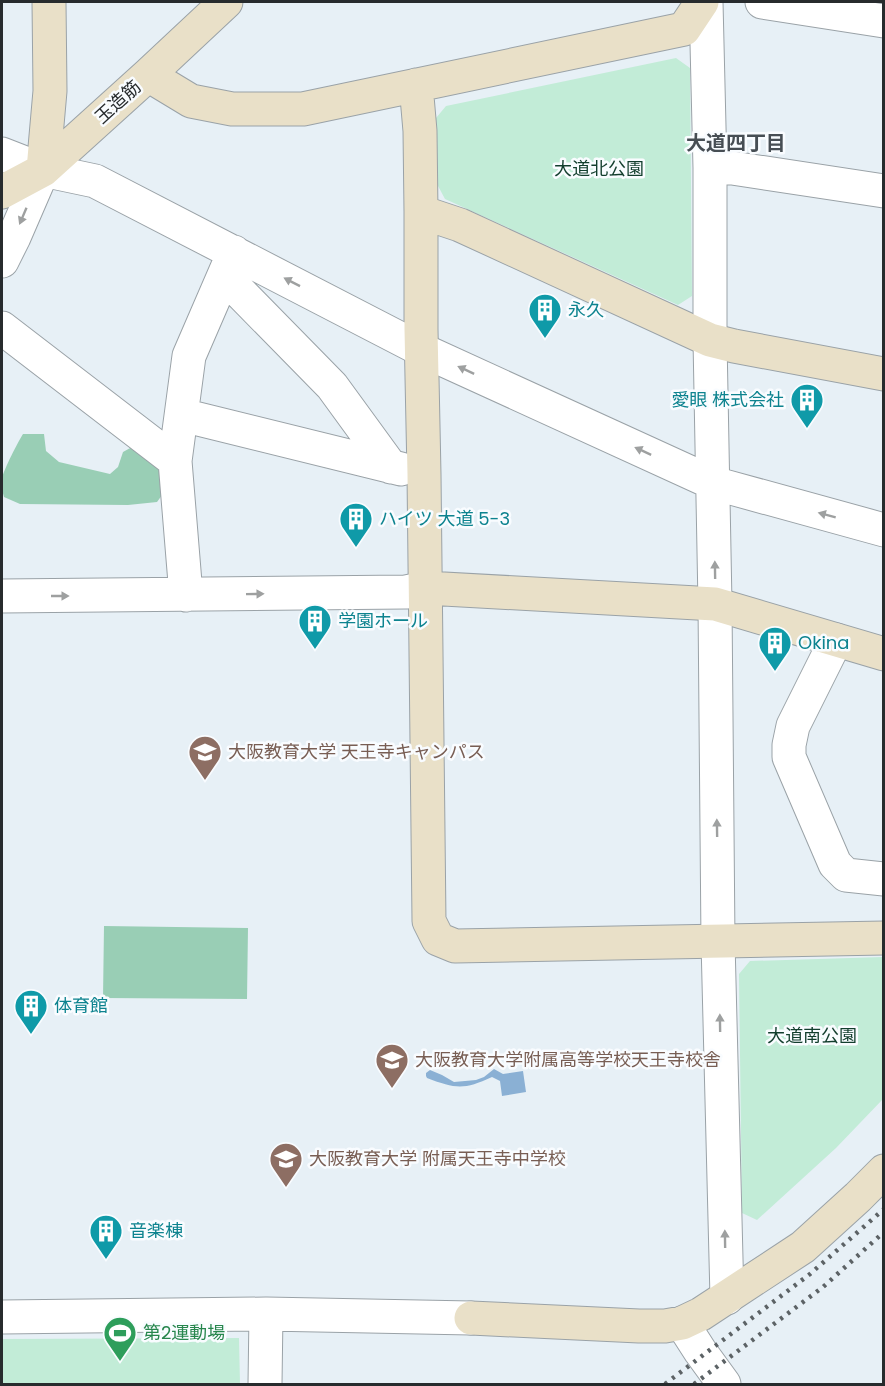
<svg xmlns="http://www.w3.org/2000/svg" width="885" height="1386" viewBox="0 0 885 1386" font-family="Poppins,'Noto Sans JP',sans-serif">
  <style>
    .green { fill: #c2ecd7 }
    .forest { fill: #99ceb5 }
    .water { fill: #8ab0d4 }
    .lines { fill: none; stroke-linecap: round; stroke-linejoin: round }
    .street-casing { stroke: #9aa2a7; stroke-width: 35 }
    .secondary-casing { stroke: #9aa2a7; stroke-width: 35 }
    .street { stroke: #fff; stroke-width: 33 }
    .secondary { stroke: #e9e0c8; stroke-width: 33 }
    .rail { stroke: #5c6265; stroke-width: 4.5; stroke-dasharray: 3 6; stroke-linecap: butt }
    .oneway { fill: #9ea0a0 }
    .labels { text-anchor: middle; stroke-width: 5; stroke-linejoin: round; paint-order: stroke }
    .street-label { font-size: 18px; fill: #272b2d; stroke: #f9fcff }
    .park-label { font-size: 18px; fill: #123e2d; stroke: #f9fcff }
    .culture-label { font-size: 18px; fill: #0d838f; stroke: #f9fcff; text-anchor: start }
    .education-label { font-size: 18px; fill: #785e54; stroke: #f9fcff; text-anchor: start }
    .leisure-label { font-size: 18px; fill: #27864d; stroke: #f9fcff; text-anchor: start }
    .neighbourhood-label { font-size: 20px; font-weight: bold; fill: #474e54; stroke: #f9fcff }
  </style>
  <rect width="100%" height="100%" fill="#e7f0f6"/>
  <!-- green -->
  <path class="green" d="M676,58l14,10 2,228 -14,9 -233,-106 -8,-15 -1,-66 10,-12z
    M883,957v142l-47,49 -79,72 -15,-7 -3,-239 11,-13z
    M239,1338l1,46h-238v-45z"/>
  <!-- forest -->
  <path class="forest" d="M23,434h21l2,17 13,11 51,12 8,-7 5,-15 9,-5 24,11 9,33 -8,11 -29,3 -108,-1 -16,-7c-2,-7 -4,-13 -2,-19 3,-11 15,-34 21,-44z
    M104,926l144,2 -1,71 -144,-1z"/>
  <!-- water -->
  <path class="water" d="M494,1069l9,5 20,-3 3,21 -24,4 -2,-15 -8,-4c-28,13 -36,12 -65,1l-1,-2v-3l4,-3 12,5 12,7 22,-2 8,-3z"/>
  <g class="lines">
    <defs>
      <path id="street" d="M706,2l4,166v172l5,264 3,338 9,356
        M762,2l122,19
        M2,154l41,16 52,11 327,169 291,133 171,47
        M710,168h22l152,23
        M2,261l12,-24 29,-67
        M224,276l108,110 59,81
        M2,328l173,133
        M182,415l219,54
        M186,595l-11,-134 14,-105 45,-104
        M2,596l404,-4 20,-4
        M836,640l-43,86 -4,19v12l46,107 11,11 38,4
        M2,1317l264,-3 205,4
        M682,1323l18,28 24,33
        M265,1384l1,-70"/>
      <path id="secondary" d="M148,75l43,26 41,8h71l381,-80 18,-27
        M416,85l4,46 1,81v117l3,145 5,447 9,18 17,7 429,-8
        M43,170l7,-79 -1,-89
        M2,192l41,-22 105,-95 78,-73
        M421,212l39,13 250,115 24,6 150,28
        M426,588l289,16 169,50
        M471,1318l168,8h26l17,-3 19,-9 102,-67 55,-50 26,-26"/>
    </defs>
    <!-- street casing -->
    <use href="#street" class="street-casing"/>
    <!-- secondary casing -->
    <use href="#secondary" class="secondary-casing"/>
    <!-- street -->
    <use href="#street" class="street"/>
    <!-- secondary -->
    <use href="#secondary" class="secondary"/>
    <!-- rail -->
    <path class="rail" d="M665,1384l145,-110 74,-65
      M694,1384l129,-97 61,-55"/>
  </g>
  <!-- one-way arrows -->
  <defs><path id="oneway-solid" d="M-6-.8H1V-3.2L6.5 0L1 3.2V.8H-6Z" transform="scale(1.5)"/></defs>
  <g class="oneway">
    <use href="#oneway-solid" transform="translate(23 216) rotate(113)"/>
    <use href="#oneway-solid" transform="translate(292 282) rotate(-153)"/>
    <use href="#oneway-solid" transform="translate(466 370) rotate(-155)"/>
    <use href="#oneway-solid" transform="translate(643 451) rotate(-155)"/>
    <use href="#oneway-solid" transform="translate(827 515) rotate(-165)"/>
    <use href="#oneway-solid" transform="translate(715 570) rotate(-91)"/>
    <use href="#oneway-solid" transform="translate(255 594) rotate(-1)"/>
    <use href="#oneway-solid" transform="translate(60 596)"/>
    <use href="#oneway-solid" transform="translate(717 828) rotate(-91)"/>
    <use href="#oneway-solid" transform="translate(720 1023) rotate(-91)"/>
    <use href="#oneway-solid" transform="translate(725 1239) rotate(-91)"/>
  </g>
  <!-- icons -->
  <defs>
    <symbol id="building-pin" viewBox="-11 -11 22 30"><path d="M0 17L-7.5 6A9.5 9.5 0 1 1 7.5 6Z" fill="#0f9aa8" stroke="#f9fcff"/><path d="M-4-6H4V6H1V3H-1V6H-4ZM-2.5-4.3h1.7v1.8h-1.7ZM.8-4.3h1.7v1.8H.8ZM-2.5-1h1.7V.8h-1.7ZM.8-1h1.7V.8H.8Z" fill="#fff"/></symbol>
    <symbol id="university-pin" viewBox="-11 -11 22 30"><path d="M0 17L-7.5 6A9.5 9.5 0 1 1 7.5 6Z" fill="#8d6e63" stroke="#f9fcff"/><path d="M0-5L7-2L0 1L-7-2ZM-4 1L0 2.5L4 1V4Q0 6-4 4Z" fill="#fff"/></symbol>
    <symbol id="school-pin" viewBox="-11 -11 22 30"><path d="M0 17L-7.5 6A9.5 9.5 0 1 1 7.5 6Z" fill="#8d6e63" stroke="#f9fcff"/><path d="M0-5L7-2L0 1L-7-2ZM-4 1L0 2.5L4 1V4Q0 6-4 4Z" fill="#fff"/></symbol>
    <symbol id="stadium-pin" viewBox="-11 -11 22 30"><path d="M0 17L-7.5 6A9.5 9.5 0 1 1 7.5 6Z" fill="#2e9e5b" stroke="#f9fcff"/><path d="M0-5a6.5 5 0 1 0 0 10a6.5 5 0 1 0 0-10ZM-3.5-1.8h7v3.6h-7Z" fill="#fff"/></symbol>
  </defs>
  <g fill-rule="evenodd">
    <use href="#building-pin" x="526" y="291" width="38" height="52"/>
    <use href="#building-pin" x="788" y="381" width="38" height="52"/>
    <use href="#building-pin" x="337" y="500" width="38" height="52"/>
    <use href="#building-pin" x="296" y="602" width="38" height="52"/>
    <use href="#building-pin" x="756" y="624" width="38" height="52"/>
    <use href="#university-pin" x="186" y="733" width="38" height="52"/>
    <use href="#building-pin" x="12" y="987" width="38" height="52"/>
    <use href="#school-pin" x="373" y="1041" width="38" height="52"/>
    <use href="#school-pin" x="267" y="1140" width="38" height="52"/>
    <use href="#building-pin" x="87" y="1212" width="38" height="52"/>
    <use href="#stadium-pin" x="101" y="1314" width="38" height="52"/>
  </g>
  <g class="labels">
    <!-- street labels -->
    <g class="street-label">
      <text transform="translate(118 102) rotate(-42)" y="6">玉造筋</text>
    </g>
    <!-- park labels -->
    <g class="park-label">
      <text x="599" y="175">大道北公園</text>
      <text x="812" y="1042">大道南公園</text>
    </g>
    <!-- culture labels -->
    <g class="culture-label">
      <text x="568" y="316">永久</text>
      <text x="784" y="406" text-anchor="end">愛眼 株式会社</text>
      <text x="379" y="525">ハイツ 大道 5-3</text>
      <text x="338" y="627">学園ホール</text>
      <text x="798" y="649">Okina</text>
      <text x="54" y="1012">体育館</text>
      <text x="129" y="1237">音楽棟</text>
    </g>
    <!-- education labels -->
    <g class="education-label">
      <text x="228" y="758">大阪教育大学 天王寺キャンパス</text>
      <text x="415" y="1066">大阪教育大学附属高等学校天王寺校舎</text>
      <text x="309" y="1165">大阪教育大学 附属天王寺中学校</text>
    </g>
    <!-- leisure labels -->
    <g class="leisure-label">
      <text x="143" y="1339">第2運動場</text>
    </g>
    <!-- neighbourhood labels -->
    <g class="neighbourhood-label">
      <text x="736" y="150">大道四丁目</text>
    </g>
  </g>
  <!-- border -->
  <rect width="885" height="1386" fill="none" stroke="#272b2d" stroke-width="6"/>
</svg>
